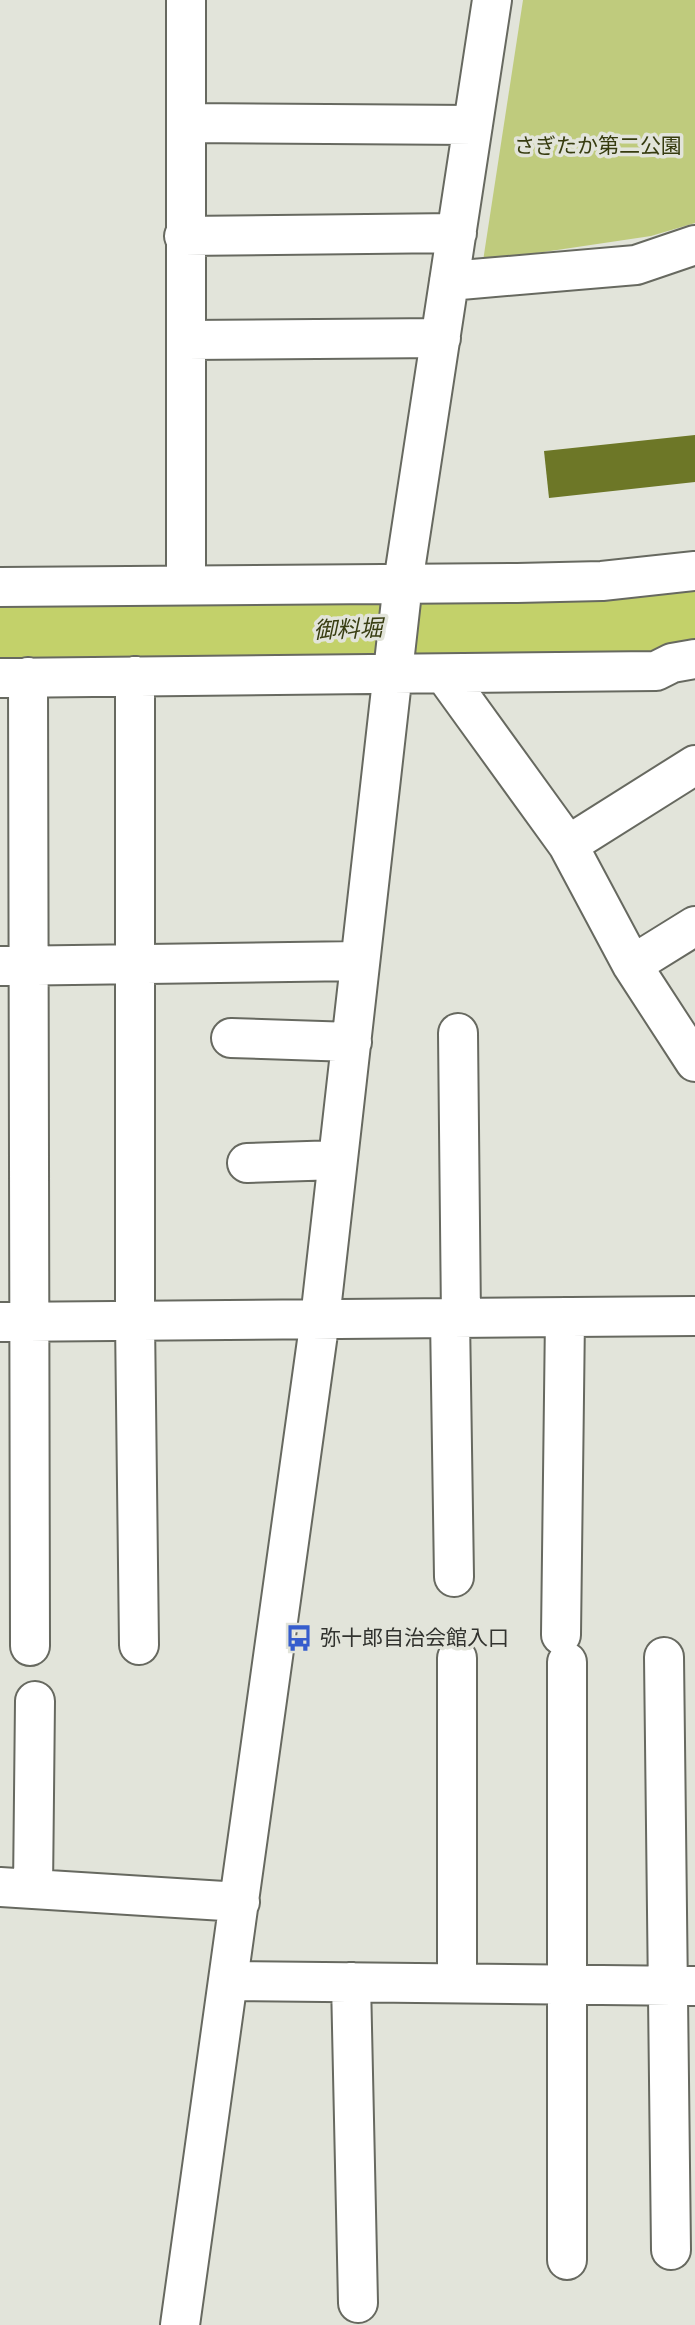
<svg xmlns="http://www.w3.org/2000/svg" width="695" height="2325" viewBox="0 0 695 2325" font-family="'Sofia Sans Condensed','Noto Sans JP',sans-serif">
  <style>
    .green { fill: #bfcb7d }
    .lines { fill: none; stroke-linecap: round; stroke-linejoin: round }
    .river { stroke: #c3d16a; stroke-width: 70 }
    .building { fill: #6d7727 }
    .minor-casing { stroke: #676960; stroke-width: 42 }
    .minor { stroke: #fff; stroke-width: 38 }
    .labels { text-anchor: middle; stroke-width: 7; stroke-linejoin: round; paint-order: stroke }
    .park-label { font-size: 21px; fill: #363b0f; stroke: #e2e4da }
    .poi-label { font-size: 21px; fill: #32332f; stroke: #e2e4da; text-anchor: start }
    .water-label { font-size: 23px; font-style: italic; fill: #393e13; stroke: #e2e4da }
  </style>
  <rect width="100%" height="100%" fill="#e2e4da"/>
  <!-- green -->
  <path class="green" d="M523,0h172v223l-44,13 -168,25z"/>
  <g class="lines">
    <!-- river -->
    <path class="river" d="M0,626l318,4 377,-16"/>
  </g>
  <!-- building -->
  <path class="building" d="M695,435v47l-146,16 -5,-47z"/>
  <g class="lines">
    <defs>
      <path id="minor" d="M186,0v585
        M187,123l286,2
        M184,236l273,-3
        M449,281l187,-16 59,-20
        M187,340l254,-2
        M0,587l517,-4 85,-2 93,-10
        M445,675l123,170 64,120 63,97
        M135,676v645l4,324
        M28,677l2,969
        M0,678l656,-7 16,-8 23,-4
        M568,845l127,-80
        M632,965l63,-39
        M0,966l360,-5
        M458,1033l3,285
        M231,1038l121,4
        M247,1163l91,-3
        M450,1318l4,259
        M0,1322l695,-6
        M561,1635l4,-318
        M664,1657l7,593
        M567,1662v598
        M0,1887l240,15
        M33,1889l2,-188
        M229,1981l466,5
        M351,1982l7,321
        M457,1983v-325
        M180,2325l140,-1006 83,-736 89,-583"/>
    </defs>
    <!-- minor casing -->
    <use href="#minor" class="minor-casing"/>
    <!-- minor -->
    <use href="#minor" class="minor"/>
  </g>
  <!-- icons -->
  <defs>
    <symbol id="bus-bare" viewBox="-9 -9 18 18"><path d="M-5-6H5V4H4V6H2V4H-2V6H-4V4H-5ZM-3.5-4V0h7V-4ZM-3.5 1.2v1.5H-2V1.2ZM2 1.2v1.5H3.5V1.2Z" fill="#365dcd" stroke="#e2e4da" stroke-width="2.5" paint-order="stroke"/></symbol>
  </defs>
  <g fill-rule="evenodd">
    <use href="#bus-bare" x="280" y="1619" width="38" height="38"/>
  </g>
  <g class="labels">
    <!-- park labels -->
    <g class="park-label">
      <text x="598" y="153">さぎたか第二公園</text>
    </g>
    <!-- poi labels -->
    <g class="poi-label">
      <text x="320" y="1645">弥十郎自治会館入口</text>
    </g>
    <!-- water labels -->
    <g class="water-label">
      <text transform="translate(348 629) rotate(-2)" y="8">御料堀</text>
    </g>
  </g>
</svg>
